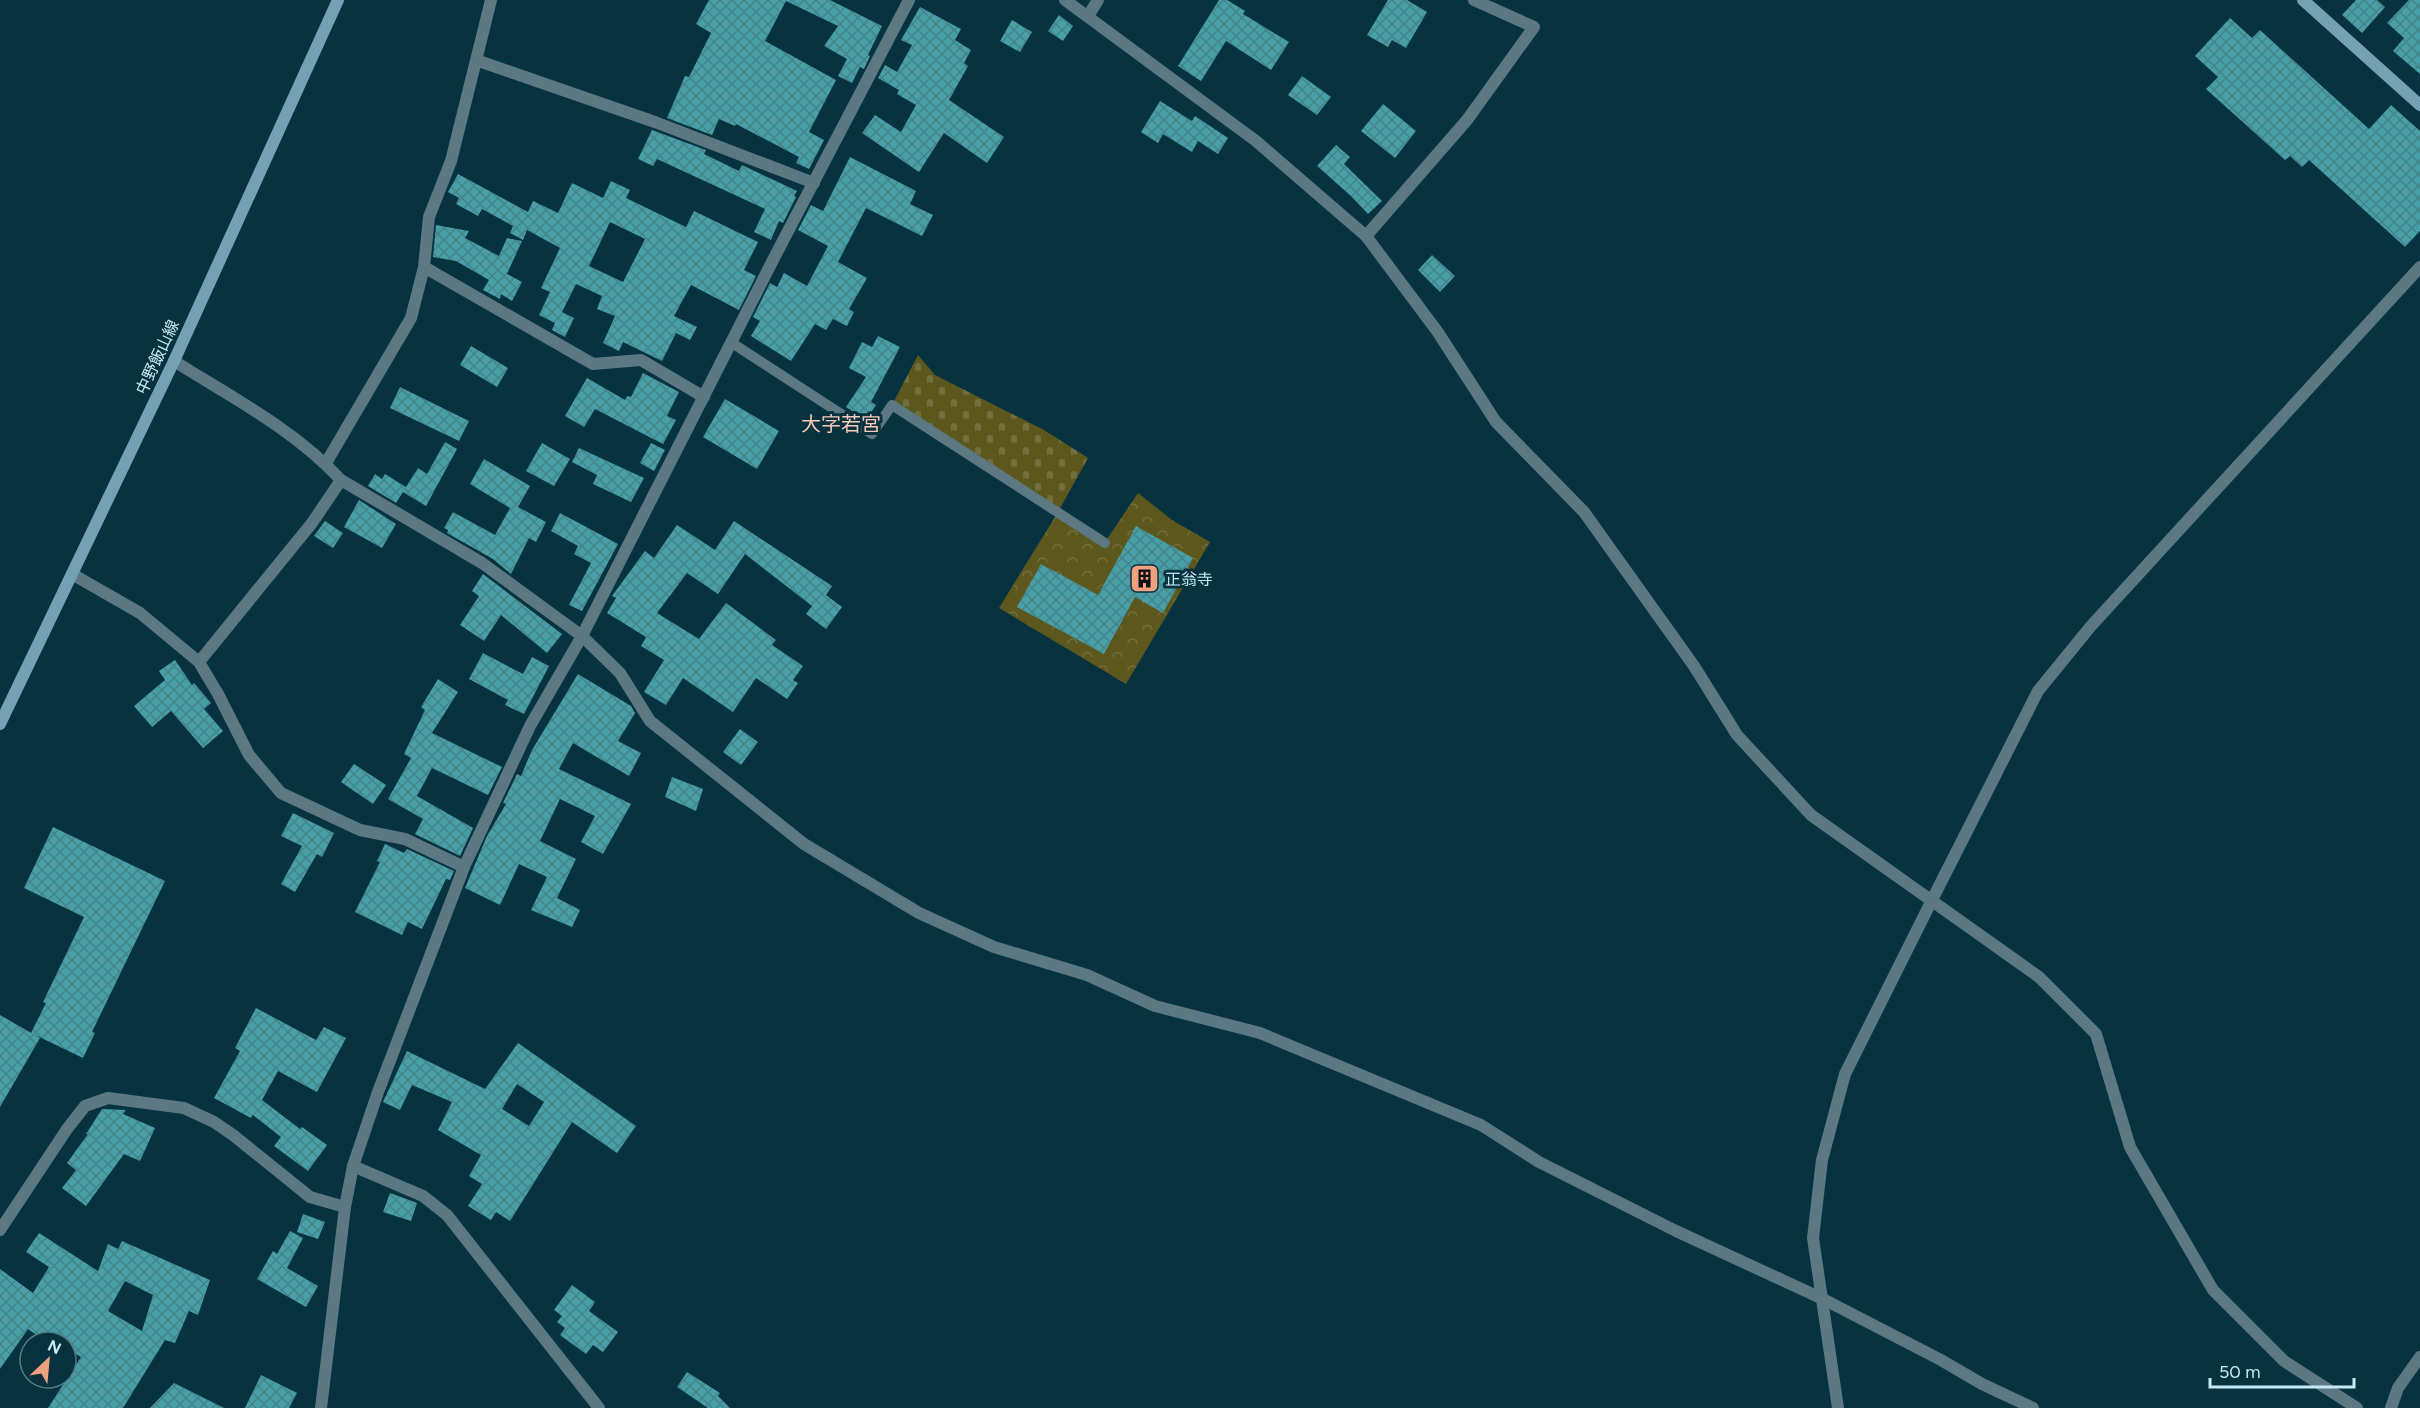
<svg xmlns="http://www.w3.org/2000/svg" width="2420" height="1408" viewBox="0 0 2420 1408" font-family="Figtree,'Noto Sans JP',sans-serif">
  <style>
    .cemetery { fill: url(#cemetery-stones) }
    .park { fill: url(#park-crowns) }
    .building { fill: url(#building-cross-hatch); fill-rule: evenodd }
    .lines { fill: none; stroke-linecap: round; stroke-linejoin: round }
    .service { stroke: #5b7883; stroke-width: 10 }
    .minor { stroke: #5b7883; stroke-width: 12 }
    .tertiary { stroke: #5b7883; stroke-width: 12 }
    .secondary { stroke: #74a2b4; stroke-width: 12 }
    .labels { text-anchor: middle; stroke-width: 6; stroke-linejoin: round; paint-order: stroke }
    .street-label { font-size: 16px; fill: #c5e9f7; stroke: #07323f }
    .poi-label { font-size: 16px; fill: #c5e9f7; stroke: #07323f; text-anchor: start }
    .quarter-label { font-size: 20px; fill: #f9cab7; stroke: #07323f }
  </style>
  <defs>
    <pattern id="cemetery-stones" width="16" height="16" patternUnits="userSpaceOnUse" patternTransform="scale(1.5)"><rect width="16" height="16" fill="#5c571d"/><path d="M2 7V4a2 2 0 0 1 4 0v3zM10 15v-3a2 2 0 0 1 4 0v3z" fill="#726f3f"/></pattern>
    <pattern id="park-crowns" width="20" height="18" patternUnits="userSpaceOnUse" patternTransform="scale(1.5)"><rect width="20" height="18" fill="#5c571d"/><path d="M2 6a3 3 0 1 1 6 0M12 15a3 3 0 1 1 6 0" fill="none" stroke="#726f3f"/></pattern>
    <pattern id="building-cross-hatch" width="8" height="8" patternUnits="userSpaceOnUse" patternTransform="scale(1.5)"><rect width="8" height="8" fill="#489fa7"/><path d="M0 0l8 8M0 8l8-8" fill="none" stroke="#44848b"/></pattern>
  </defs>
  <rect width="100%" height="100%" fill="#07323f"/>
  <!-- cemetery -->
  <path class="cemetery" d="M918,355l17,20 109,55 44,28 -30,54 -166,-107z"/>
  <!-- park -->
  <path class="park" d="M1138,493l34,27 38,22 -84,142 -127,-76 59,-96 47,30z"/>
  <!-- building -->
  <path class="building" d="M709,0h121l52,26 -14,29 2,1 -6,13 -4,-2 -8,16 -14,-7 9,-17 -23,-13 14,-20 -52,-25 -21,40 71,39 -27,52 15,8 -15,29 -13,-6 3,-6 -63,-33 -1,2 -16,-7 -7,16 -45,-17 18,-42 4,1 22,-44 -15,-9z
    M1219,0h8l18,11 -2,3 46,28 -18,28 -45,-29 -25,40 -23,-15z
    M1388,0h19l20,12 -21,36 -14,-8 -4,7 -21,-12z
    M2356,0h21l8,7 -23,26 -20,-18z
    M2409,0h11v74l-27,-23 11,-13 -17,-15z
    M920,7l41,22 -6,11 16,10 -7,13 4,3 -19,34 55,37 -17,26 -43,-30 -25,39 -57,-39 13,-18 26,17 15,-27 -19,-11 2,-4 -21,-12 7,-13 12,7 15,-27 -11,-5z
    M1059,15l14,11 -10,15 -15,-10z
    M2230,18l22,20 8,-8 109,99 22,-24 29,26v100l-15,16 -96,-87 -7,7 -12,-11 -5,4 -79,-71 12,-12 -23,-21z
    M1012,20l20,12 -12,20 -20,-11z
    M1302,76l29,21 -14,18 -29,-20z
    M1160,101l32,20 3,-5 33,22 -10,16 -20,-13 -6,11 -29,-18 -5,9 -17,-11z
    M1383,104l33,27 -21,27 -34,-27z
    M652,130l54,20 -2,4 35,17 3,-6 55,26 -3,5 2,1 -13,26 -4,-2 -8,19 -17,-8 11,-23 -108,-50 -4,7 -15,-7z
    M1336,145l14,12 -6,7 38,37 -14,13 -17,-18 -34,-30z
    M850,157l66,34 -6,13 23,11 -11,21 -56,-28 -28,54 29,16 -18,31 5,3 -7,14 -14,-7 -7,11 -11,-6 -24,37 -40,-25 9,-15 -7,-4 17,-34 7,4 7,-14 23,13 21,-40 -30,-16 13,-25 12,6z
    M458,174l70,38 5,-11 25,12 14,-30 31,15 8,-17 19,9 -4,8 60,29 8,-16 64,31 -14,28 12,6 -17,34 -48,-25 -17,31 23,11 -7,13 -14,-7 -14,28 -39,-19 -4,9 -16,-8 12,-27 -18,-7 5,-13 -26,-12 -14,28 12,6 -9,19 -13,-7 3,-7 -16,-8 11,-23 -9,-4 19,-40 -33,-18 -4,10 -13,-7 3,-7 -31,-17 -4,7 -22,-12 3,-6 -11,-6zM610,222l35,17 -22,43 -34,-16z
    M436,225l33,6 -4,7 34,18 8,-18 15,3 -15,33 15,8 -10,19 -11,-7 -1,5 -17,-9 6,-10 -33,-19 -23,-4z
    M1432,255l23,21 -15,16 -22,-22z
    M878,336l22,11 -29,55 5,3 -10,15 -20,-13 20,-30 -17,-9 13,-26 10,5z
    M471,346l37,22 -11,19 -37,-22z
    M643,373l36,19 -12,24 9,4 -13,24 -68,-35 -11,18 -19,-11 22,-38 38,22 2,-4 4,1z
    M400,387l69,34 -10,20 -69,-33z
    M725,399l54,32 -22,38 -54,-32z
    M445,442l12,7 -31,57 -23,-14 -7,11 -28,-17 7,-12 7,5 3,-5 21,13 12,-19 9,6z
    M542,443l28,16 -16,27 -28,-15z
    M651,443l14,7 -11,21 -14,-8z
    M579,448l65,30 -13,24 -38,-18 4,-9 -25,-13z
    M484,459l46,27 -12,21 28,15 -10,20 -7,-4 -18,36 -18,-15 -46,-26 1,-3 -4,-2 9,-16 42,23 15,-27 -40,-24z
    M359,500l37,24 -14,24 -38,-21z
    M560,513l58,31 -36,67 -13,-6 22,-42 -17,-9 4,-8 -27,-15z
    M325,521l18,12 -10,15 -19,-12z
    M734,521l98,65 -6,9 16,12 -16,22 -20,-15 6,-8 -67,-52 -27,40 -31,-21 -30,40 42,26 27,-36 50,37 -4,5 31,21 -10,14 5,3 -11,16 -31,-21 -23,34 -50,-34 -17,27 -22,-13 20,-32 -23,-14 5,-9 -39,-24 9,-15 -4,-2 33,-45 9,7 23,-33 38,25z
    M1136,526l57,32 -30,55 -28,-16 -31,57 -87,-47 24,-43 57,31z
    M483,574l79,60 -15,19 -46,-38 -17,26 -24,-16 19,-29 -7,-5z
    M483,653l40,21 9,-17 17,9 -25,48 -19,-9 3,-5 -39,-21z
    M175,660l17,25 2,-2 17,20 -7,6 19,22 -20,17 -32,-37 -19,16 -18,-21 31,-26 -6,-9z
    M578,674l53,32 4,7 -17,28 23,12 -12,23 -56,-33 -14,26 72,35 -28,50 -22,-12 14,-26 -35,-17 -20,42 36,18 -19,39 23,12 -8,17 -41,-17 16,-33 -28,-13 -19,41 -35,-17 22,-52 19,-32 -3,-1 14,-29 4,2 11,-26z
    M438,679l20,13 -26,41 70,34 -14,28 -56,-27 -15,28 56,32 -13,28 -45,-22 8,-15 -35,-20 23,-41 -7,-4 21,-44 -4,-3z
    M740,729l18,13 -17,23 -18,-13z
    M354,764l32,21 -13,19 -32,-22z
    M672,777l31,12 -7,22 -31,-14z
    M293,813l41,20 -12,24 -5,-3 -22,38 -14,-8 21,-38 -21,-10z
    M53,827l112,54 -73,151 3,1 -12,25 -52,-25 15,-30 -3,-1 41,-85 -60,-29z
    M385,844l19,9 3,-4 47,22 -4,9 -4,-1 -24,50 -14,-7 -6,13 -47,-23 25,-50 -3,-1z
    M256,1008l60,32 8,-13 22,11 -29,54 -39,-21 -16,29 38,29 2,-2 25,18 -19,26 -34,-25 7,-9 -28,-22 -2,3 -37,-20 26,-47 -5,-3z
    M0,1015l40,23 -40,69z
    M518,1043l118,83 -19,27 -45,-31 -62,99 -14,-9 -5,8 -23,-14 14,-22 -13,-8 12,-21 -43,-25 14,-28 -40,-17 -12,25 -17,-8 24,-51 78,38zM517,1084l27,18 -15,24 -27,-17z
    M102,1109l24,1 -3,4 32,14 -15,33 -16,-7 -38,52 -24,-18 14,-18 -9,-7 21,-29h-2z
    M390,1193l27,10 -6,18 -28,-9z
    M303,1214l22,8 -7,17 -21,-7z
    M290,1231l13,7 -16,30 31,18 -12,21 -49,-28 16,-28 4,3z
    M39,1233l59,38 10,-27 10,5 4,-8 88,39 -12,35 -9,-4 -14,32 -10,-3 -42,68h-75l33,-51 -15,-9v-6h-20l-18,-13 -28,40v-100l33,24 16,-26 -23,-15zM125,1281l28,14 -11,36 -34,-20z
    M572,1285l23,17 -6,9 29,21 -15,20 -10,-7 -7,9 -26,-19 5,-7 -8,-6 5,-6 -8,-6z
    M687,1372l33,21 -2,3 12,12h-22l-31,-21z
    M261,1375l36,18 -8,15h-44z
    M174,1383l50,25h-74z"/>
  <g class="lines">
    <!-- service -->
    <path class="service" d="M732,343l140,91 20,-29 213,138"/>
    <!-- minor -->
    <path class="minor" d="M1088,16l10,-16
      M476,60l179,62 159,61
      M1366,236l101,-116 67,-93 -60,-27
      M424,267l169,97 48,-4 63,37
      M174,361c57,36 120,68 167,119l141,83 100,73 38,37 30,48 154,123 115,69 75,34 93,28 68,31 105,27 221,92 58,37 137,69 147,68 118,61 41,24 51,24
      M326,463l85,-145 13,-51 5,-50 22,-56 40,-161
      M72,574l68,39 59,49 19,32 31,61 32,38 79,37 45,9 59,28
      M199,662l113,-139 29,-43
      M353,1166l70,30 24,19 152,193
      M0,1230l67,-101 18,-23 23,-8 76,10 30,14 19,13 77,62 35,10
      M2391,1408l7,-20 22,-31"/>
    <!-- tertiary -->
    <path class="tertiary" d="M1065,0l191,141 110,95 71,95 59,91 88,90 110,154 43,69 74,80 228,162 57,57 34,113 83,143 71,71 73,47
      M321,1408l24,-201 8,-41 25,-74 86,-225 66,-141 52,-90 192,-378 135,-258
      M1838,1408l-25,-170 9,-78 23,-86 87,-174 106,-209 53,-65 329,-359"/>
    <!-- secondary -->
    <path class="secondary" d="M2303,0l117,105
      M0,724l174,-363 164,-361"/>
  </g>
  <!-- icons -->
  <defs>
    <symbol id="building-square" viewBox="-11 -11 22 22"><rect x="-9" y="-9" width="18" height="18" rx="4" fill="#f2a17e" stroke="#07323f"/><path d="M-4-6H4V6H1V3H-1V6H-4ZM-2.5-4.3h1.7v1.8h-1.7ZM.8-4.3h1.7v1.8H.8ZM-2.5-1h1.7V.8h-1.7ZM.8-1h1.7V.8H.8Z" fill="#111"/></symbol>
  </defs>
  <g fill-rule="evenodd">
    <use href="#building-square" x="1128" y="562" width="33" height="33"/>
  </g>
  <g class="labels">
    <!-- street labels -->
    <g class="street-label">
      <text transform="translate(157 357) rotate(-65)" y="6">中野飯山線</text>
    </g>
    <!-- poi labels -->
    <g class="poi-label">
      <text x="1165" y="585">正翁寺</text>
    </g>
    <!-- quarter labels -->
    <g class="quarter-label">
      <text x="841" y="431">大字若宮</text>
    </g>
  </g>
  <!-- north arrow -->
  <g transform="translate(48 1360) rotate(26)"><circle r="28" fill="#07323f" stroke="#537b89" stroke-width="1.5"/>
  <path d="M0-4.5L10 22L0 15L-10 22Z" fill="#f2a17e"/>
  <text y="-9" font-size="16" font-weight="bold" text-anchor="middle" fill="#c5e9f7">N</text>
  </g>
  <!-- scale -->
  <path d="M2210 1378v9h144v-9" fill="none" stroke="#c5e9f7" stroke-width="3"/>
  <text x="2219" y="1378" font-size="18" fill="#c5e9f7" stroke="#07323f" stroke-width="4.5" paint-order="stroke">50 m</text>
</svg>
